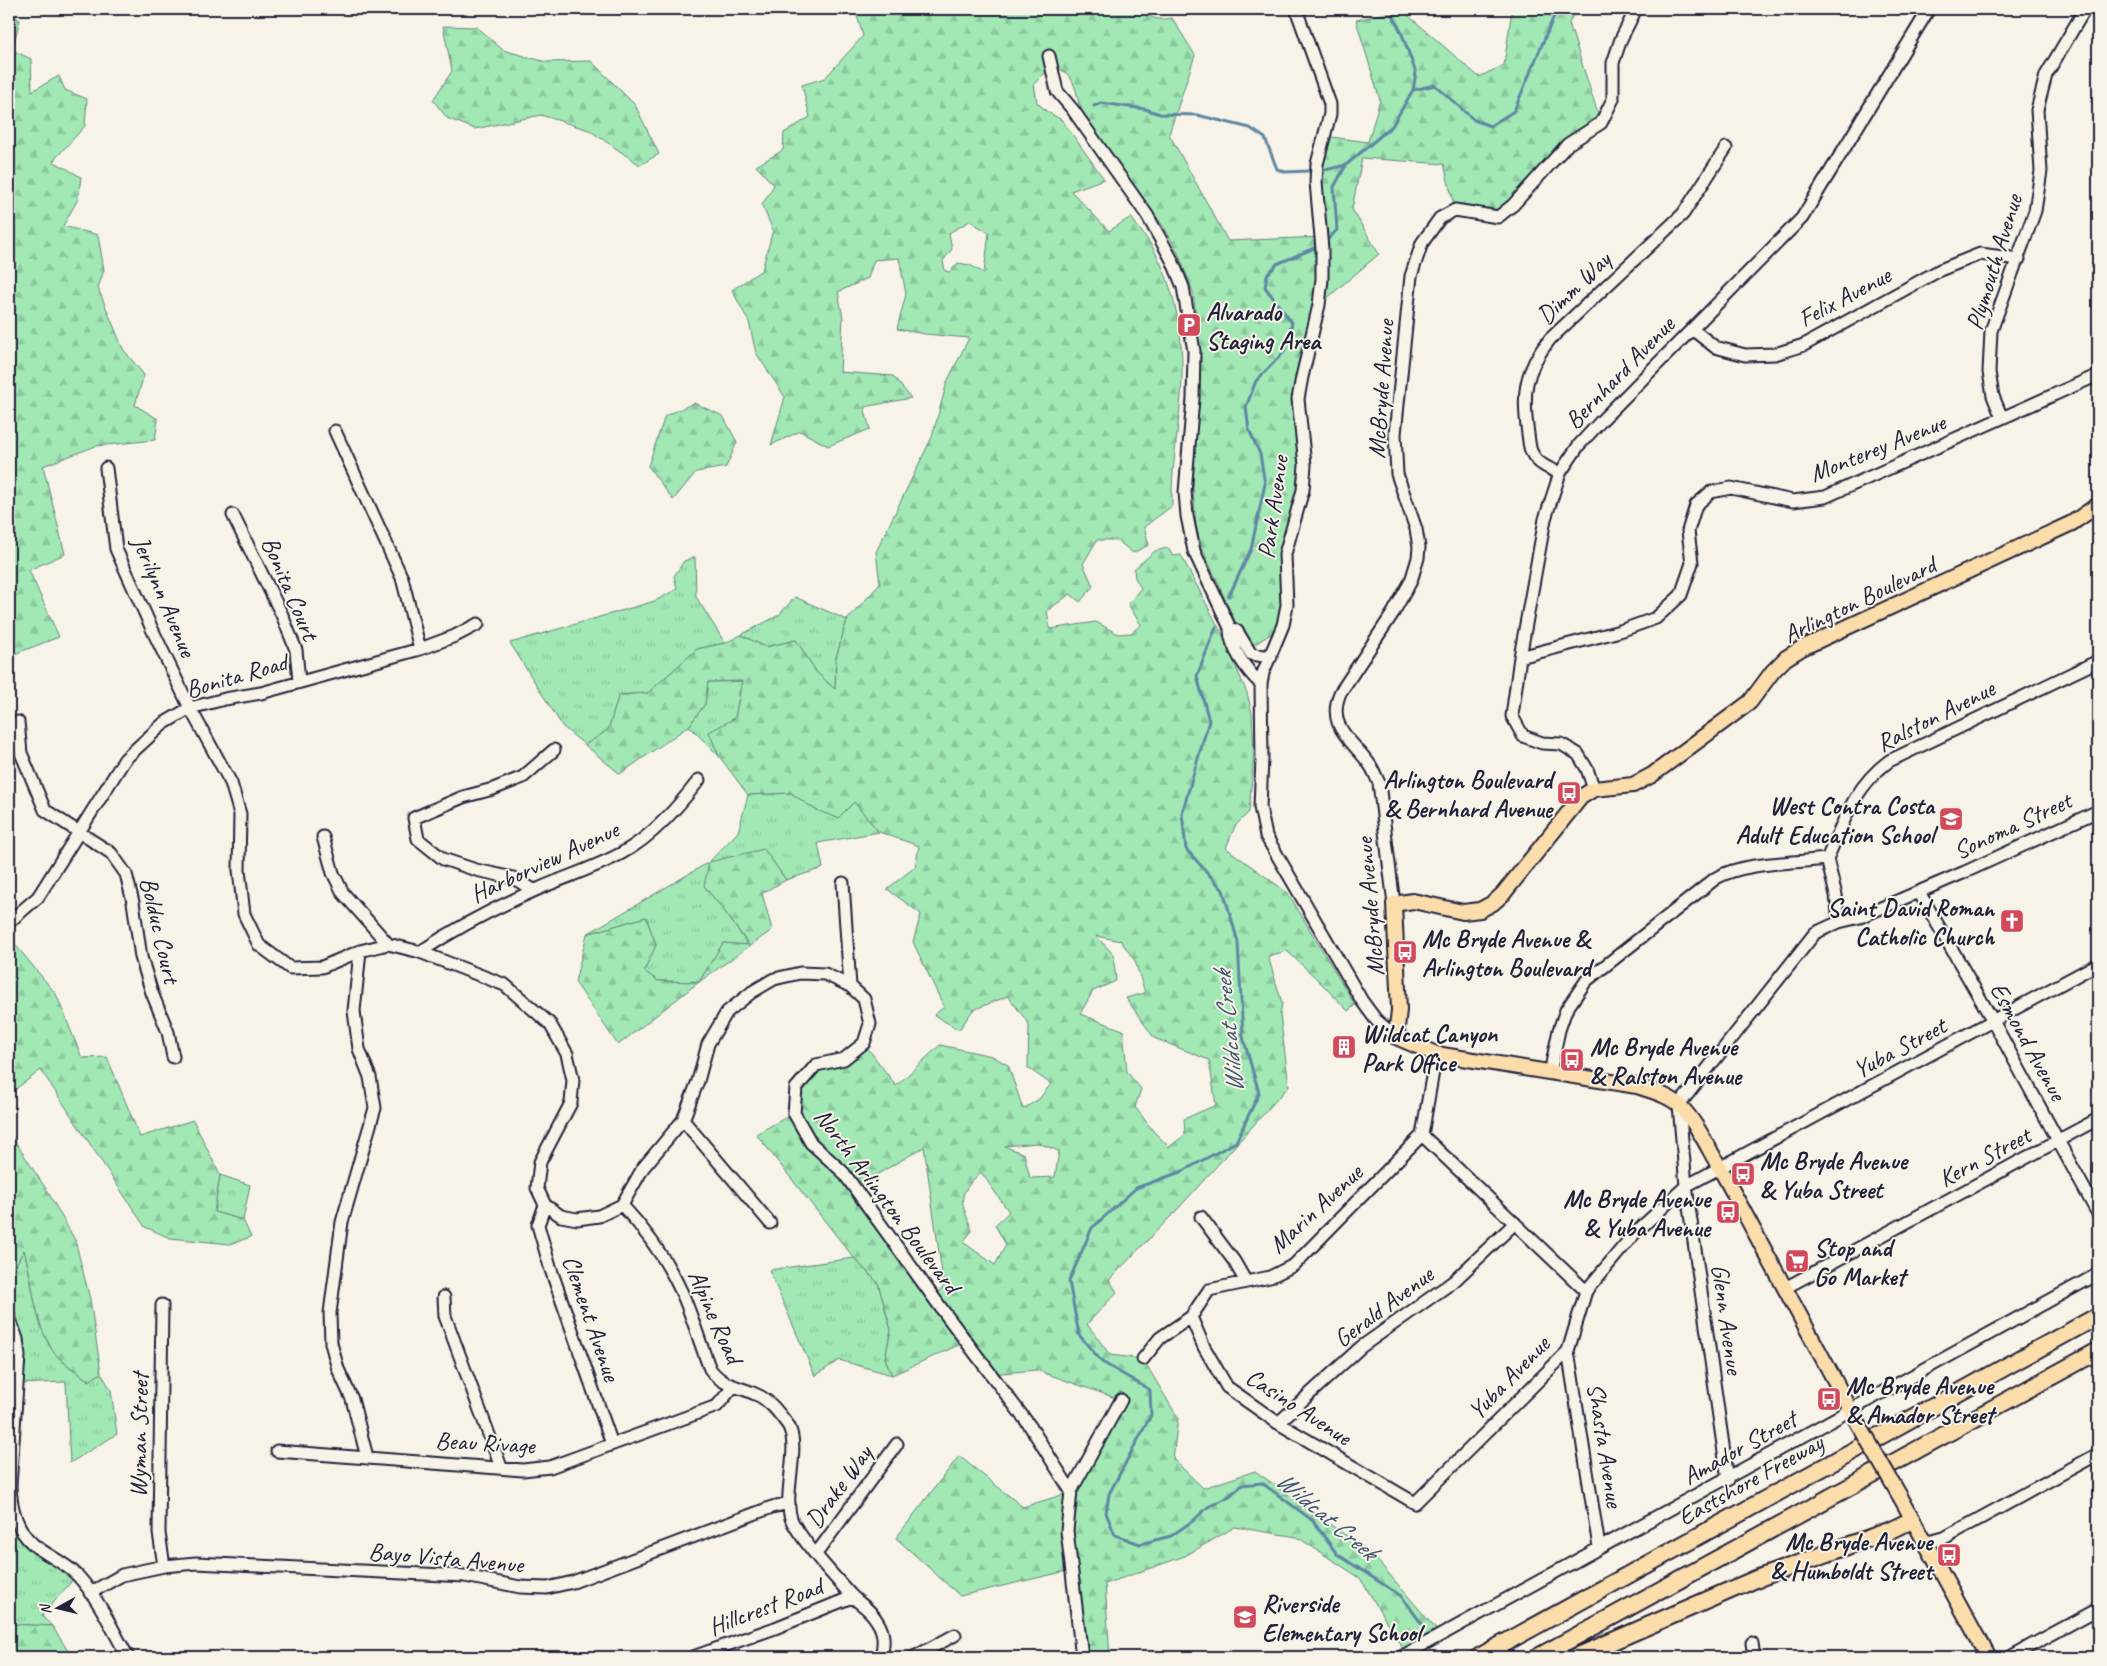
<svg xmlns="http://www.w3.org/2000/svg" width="2107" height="1666" viewBox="0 0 2107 1666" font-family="Caveat,sans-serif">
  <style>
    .grass { fill: url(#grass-tufts); stroke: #628578 }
    .forest { fill: url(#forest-firs); stroke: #628578; fill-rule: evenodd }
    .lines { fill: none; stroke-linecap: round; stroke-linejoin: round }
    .stream { stroke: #5f87a3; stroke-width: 3 }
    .minor-casing { stroke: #22223b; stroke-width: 15 }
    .major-casing { stroke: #22223b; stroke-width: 18 }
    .highway-casing { stroke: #22223b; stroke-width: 20 }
    .minor { stroke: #f7f3e8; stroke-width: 11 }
    .major { stroke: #fbddab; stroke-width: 14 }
    .highway { stroke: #fbddab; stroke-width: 16 }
    .major-bridge-casing { stroke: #22223b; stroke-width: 18; stroke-linecap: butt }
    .major-bridge { stroke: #fbddab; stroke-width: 14 }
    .labels { text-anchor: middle; stroke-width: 4; stroke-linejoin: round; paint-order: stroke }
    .street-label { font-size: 25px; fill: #22223b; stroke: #f7f3e8 }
    .poi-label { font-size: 25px; font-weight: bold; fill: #22223b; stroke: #f7f3e8; text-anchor: start }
    .water-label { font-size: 26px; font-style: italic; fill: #40556f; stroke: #f7f3e8 }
  </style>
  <defs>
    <pattern id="grass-tufts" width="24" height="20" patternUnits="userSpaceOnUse" patternTransform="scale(1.25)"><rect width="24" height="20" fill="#a1e8b5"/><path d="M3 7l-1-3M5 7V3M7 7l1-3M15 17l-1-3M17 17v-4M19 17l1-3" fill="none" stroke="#8ac79d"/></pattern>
    <pattern id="forest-firs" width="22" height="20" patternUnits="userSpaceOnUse" patternTransform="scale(1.25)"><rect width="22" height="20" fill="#a1e8b5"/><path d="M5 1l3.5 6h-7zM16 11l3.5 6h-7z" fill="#8ac79d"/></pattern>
  </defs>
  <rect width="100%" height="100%" fill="#f7f3e8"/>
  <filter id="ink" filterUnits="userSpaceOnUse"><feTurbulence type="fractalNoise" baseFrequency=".02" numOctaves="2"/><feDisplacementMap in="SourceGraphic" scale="10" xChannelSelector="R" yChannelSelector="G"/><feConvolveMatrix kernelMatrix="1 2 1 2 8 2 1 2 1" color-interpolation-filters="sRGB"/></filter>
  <g filter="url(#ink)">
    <!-- grass -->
    <path class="grass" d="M695,557l1,40 29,46 -28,6 -49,44 -29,2 -11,35 -23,15 -22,-18 -53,-84 145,-42 22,-12 -3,-13 10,-15z
      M795,597l52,23 -11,38 -1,31 -18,-16 -21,-33 -30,7 -25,-12 38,-20z
      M742,681l-7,37 -25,14 9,24 -30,-30 16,-22 3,-22z
      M791,793l25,17 38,-8 25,30 -61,11 5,25 -37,12 -22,-31 -60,37 19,23 26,37 -26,-3 -24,39 -41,-1 -14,-10 12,-26 -10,-28 -59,17 122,-72 29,-30 10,-37z
      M220,1175l30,10 -7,35 -29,-8z
      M24,1250c9,33 10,71 29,101 6,10 26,22 36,30l12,-8 10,17 6,44 -47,29 -4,-81 -49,2 -7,102 11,43 56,46 -35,41 10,10 -43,-2v-350h2z
      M854,1258l24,25 13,47 -6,28 7,17 -53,-15 -24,16 -46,-106z"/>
    <!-- forest -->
    <path class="forest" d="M855,9h287c8,11 18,11 30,9l23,37 -26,79 59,107 93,-4 -5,-55 8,-46 44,6 12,-42 -24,-80 46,-10 77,67 25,-12 8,-56h64l-7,14 32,100 -33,21 -70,73 -43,-7 -11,-46 -82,-6 -10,51 27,45 -60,51 -16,95 6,64 -19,91 -5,70 -33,21 -13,-16 -37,-82 -6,-22 -3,-37 1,-26 7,-105 -8,-66 -14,-37 -12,-23 -87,-124c-4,-16 -5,-35 -24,-40l-10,4 -12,12 3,18 9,9 16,9 42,59 -33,12 38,40 22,-14c7,11 16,21 22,31 25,45 32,98 28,148 -3,37 -10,73 -9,110l-28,21 5,18 -16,8 -16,-13h-20l-14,24 10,22 -13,16 -10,-8 -23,17 3,18 46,-7 22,12 13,-1 10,-8 -13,-21 13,-16 -6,-10 -1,-9 21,-18 13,-3 5,8 8,-1 42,81 24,57 5,20 2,41 -5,58 -14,14 -9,22 62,45 67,112 -7,6 -30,-31 -31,-29 -19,5 14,47 -2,12 9,71 -113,125 -67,69 8,12 -30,32 23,31 33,4 35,59 -5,41 30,29 52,-17 117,83 69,81 -35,19 -46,-76 -63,-41 -62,-10 -50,29 -80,28 5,73h-28l-11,-87 -111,26 -64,-58 63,-82 64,51 48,-15 50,-92 -85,-30 -45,4 -30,-30 -69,31 -7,-17 6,-28 -13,-47 -24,-25 -98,-124 38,-21 2,-25 20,-23 28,-6 20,-16 32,43 44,-41 52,11 16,9 15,44 16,-10 12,-15 -23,-16 1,-44 -21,-28 -35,14 -14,20 -25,-15 10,-8 -31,-65 8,-28 -34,-25 28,-22 4,-21 -40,-14 -25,-30 -16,16 -22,-8 -25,-17 -43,2 -29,-39 -10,-24 26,-14 7,-37 -34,1 -3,22 -16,22 -69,48 -35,-29 23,-15 11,-35 29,-2 49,-44 28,-6 16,-8 25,12 30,-7 21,33 18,16 1,-31 11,-38 33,-36 -4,-32 56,-115 15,-55 22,-44 -44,-4 -28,-5 9,-35 -7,-36 -25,2 -6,18 -30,14 5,26 -3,54 53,4 18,22 -47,9 6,22 -42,17 -28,-15 -29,14 14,-48 -29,-44 -7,-31 -17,-32 30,-20 11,-40 -11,-25 12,-20 -18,-19 27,-16 1,-17 26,-16 -8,-32 23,-7 38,-42zM970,221l19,12 -5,40 -14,-8 -12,-2 -8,9 -5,-1 -2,-10 9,-12 -3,-16zM1096,936l25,5 14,20 10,32 -19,5 28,40 55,22 7,45 -32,14 1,16 -16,12 -15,-15 -19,-25 6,-18 -14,-17 -4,-42 -43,-16 13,-23 23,-10 -3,-27zM1038,1143l21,8 -4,26 -25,1 -6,-24 -20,-8zM924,1147l20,140 -11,9 -79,-108zM981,1172l28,40 -14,13 11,20 -11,20 -32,-23 9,-11c-11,-31 -17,-34 9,-59z
      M9,12l11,8 -8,30 19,9 1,32 27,-15 6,14 22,9 -2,27 -32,35 28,16 -3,22 -15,27 35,9 6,35 -6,18 25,61 21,26 -9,30 23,14 -3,21 -59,6 -53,20 22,88 -36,16 30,67 -50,19z
      M443,26l33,1 27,23 43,12 45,-1 44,44 24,49 -19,11 -51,-35 -48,-15 -66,14 -28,-11 -14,-18 19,-29z
      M694,403l29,13 14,26 -11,25 -30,5 -23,28 -25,-34 17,-50z
      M764,849l22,31 -24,13 10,37 -73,52 -81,63 -43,-63 12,-48 59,-17 10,28 -12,26 14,10 41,1 24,-39 26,2 -26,-36 -19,-23 5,-24z
      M9,937l47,57 26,64 25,-1 33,80 53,-17 27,55 -6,37 29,8 8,17 -21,7 -60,-6 -25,-11 -104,-157 -32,24z
      M9,1132l37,57 29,51 15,59 11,74 -12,8c-10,-8 -29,-20 -36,-30 -20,-30 -19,-67 -29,-101l-13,24h-2z
      M9,1624l43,2 20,31h-63z"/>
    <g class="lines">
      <!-- stream -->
      <path class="stream" d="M1390,9l12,25 14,39 -3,17
        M1094,106l7,-3 44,6 15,5 37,1 53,13 15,10 12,31 8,3 24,-1
        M1325,170l21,-5
        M1324,243l13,-13 -3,-43 12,-22 46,-39 21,-36 22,-5 39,35 16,6 24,-15 43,-102
        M1229,596l22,-47 14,-65 -5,-30 -11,-24 -3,-23 10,-26 28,-29 8,-29 -27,-36 2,-12 10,-11 42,-18
        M1216,627l-19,49 12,45 -27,92 4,36 37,41 15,52 5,95 16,56 -23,49 -53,29 -47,17 -44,40 -23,53 10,54 23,27 48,28 1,25 -42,79 -3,19 9,22 25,9 31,-8 23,-16 14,-13 20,-10 14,-12 20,-2 50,37 25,34 64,42 21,28"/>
      <defs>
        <path id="minor" d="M1296,9l34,95v10l-13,50 -1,18 6,67v30l-3,26 -17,72 -4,22 7,66 -2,25 -18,64 2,51 -4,20 -20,48 -2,11 1,75 -2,48 6,29 96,165 14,19 20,17
          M1049,56l8,35 16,19 74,105 25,45 11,27 11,64 -1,48 -8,93 2,24 7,35 36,77c-1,19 18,44 31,56
          M1692,329l23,18 30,8 30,-1 29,-9 136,-75 40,-16 39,5
          M2002,418l-9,-22 -4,-24 2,-41 44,-120 6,-40 -4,-61 9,-35 39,-66
          M335,431l67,147 18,71
          M106,468l10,81 36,80 38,79 41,75 9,31 -1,56 5,44 15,31 31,23 32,-1 38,-16 28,-7 32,8 85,33 45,39 17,30 6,26 -2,23 -31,59 -3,26 8,17 16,11 16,3 22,-3 23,-11 21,-37 40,-48 15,-39 10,-37 19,-32 25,-20 22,-13 26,-6 25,1 25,12 14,13 6,25 -6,19 -20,16 -28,6 -20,23 -2,25 17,30 32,29 101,140 86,114 41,65
          M1560,473c-10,-4 -23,-9 -28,-20 -3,-5 -3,-13 -4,-19 -6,-40 -4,-63 22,-95l133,-125 43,-66
          M233,515l49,100 14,35 3,31
          M1230,628l7,3 14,23 20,3
          M1520,657l100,-26 36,-13 25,-23 11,-32 -4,-32 8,-26 15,-13 20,-4 62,13 32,-4 273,-122
          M18,722l3,31 24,57 66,43 15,21 7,28 8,55 11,36 16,39 5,25
          M1594,789l-7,-20 -9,-15 -17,-10 -19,-1 -19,-7 -11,-20 8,-59 25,-138 15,-46 19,-28 23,-25 200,-202 127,-209
          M323,837l10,36 10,20 45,51
          M1827,859l9,36 3,27
          M843,883l7,103
          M534,890l-21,-12 -37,-8 -33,-11 -25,-20 -4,-21 49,-21 30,-8 30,-12 31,-27
          M1919,892l74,129 105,193
          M1394,904l-15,-121c-3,-6 -5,-12 -9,-18 -17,-25 -44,-37 -30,-72l53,-80 18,-32 7,-23 1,-11 -3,-18 -19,-55 -2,-40 16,-158 11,-33 18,-25 15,-8 43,7 15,-12 55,-61 33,-21 12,-24v-36l8,-24 15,-30
          M9,922l29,-25 87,-138 38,-35 27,-16 35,-9 36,-6 159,-44 35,-13 23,-12
          M360,951l-6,60 5,38 11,28 5,31 -33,114 -12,91 1,30 7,26 14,30 15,58
          M420,952c38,-25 76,-45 118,-63 27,-12 59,-22 84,-36 31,-17 56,-46 77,-73
          M1550,1073l9,-43 7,-20 20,-29 130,-103c28,-16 78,-15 111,-19 17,-38 27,-72 62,-98l209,-100
          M683,1120l87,103
          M1422,1135l164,156
          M545,1205l-7,20 12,42 62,177
          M622,1205c25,27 45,55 60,88 11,25 18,51 28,76 14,18 26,16 45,25 14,5 24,19 33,31 14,23 -8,74 5,98 15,25 38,50 57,71 10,11 19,13 27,27 8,12 7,23 4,36
          M1201,1217l33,44 12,21
          M1785,1288l313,-169
          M444,1297l1,19 56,151
          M162,1305l-3,228 5,33
          M9,1317l8,22 2,17 -9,130c1,21 7,45 24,59 14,11 32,18 44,31 21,23 35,55 50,81
          M1191,1317l13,30 23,40 51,36 137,80 153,-152 18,-60 48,-57 52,-48 412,-222
          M1568,1351l31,196
          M1143,1359l17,-21 31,-21 18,-27 61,-13 24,-12 128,-130 14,-81
          M1278,1423l83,-76 93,-66 61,-58
          M277,1451l246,19 27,-3 167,-61 16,-19
          M1728,1480l-42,-294 -7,-81 136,-172 24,-11 21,-5 105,-45 133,-61
          M1925,1543l19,-5 154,-84
          M816,1554l81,-110
          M90,1593l32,-18 42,-9 32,-3 269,13 55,11 27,1 26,-6 199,-75 17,-4
          M1752,1643l2,14
          M693,1657l82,-29 77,-31
          M914,1657l41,-22
          M1082,1657l-15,-126 4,-40 50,-91
          M1401,1657l697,-383
          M2010,1657l88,-48"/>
        <path id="major" d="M1855,1418l-135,-250c-12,-20 -23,-45 -40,-62 -11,-11 -29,-15 -43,-20l-201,-32 -40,-17 3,-27 -5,-106 19,-3 50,11 17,-2 13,-7 10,-9 78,-97 13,-8 39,-4 19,-10 98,-73 23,-31 13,-13 16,-10 270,-125 26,-18
          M1901,1498l87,159"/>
        <path id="highway" d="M1479,1657l619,-341
          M1538,1657l560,-306
          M1576,1657l180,-78 133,-48 23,-11"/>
      </defs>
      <!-- minor casing -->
      <use href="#minor" class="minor-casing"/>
      <!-- major casing -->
      <use href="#major" class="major-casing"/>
      <!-- highway casing -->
      <use href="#highway" class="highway-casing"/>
      <!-- minor -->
      <use href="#minor" class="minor"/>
      <!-- major -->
      <use href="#major" class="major"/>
      <!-- highway -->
      <use href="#highway" class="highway"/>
      <defs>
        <path id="major-bridge" d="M1855,1418l46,80"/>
      </defs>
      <!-- major-bridge casing -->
      <use href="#major-bridge" class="major-bridge-casing"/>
      <!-- major-bridge -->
      <use href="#major-bridge" class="major-bridge"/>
    </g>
  </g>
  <!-- icons -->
  <defs>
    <symbol id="parking-square" viewBox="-11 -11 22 22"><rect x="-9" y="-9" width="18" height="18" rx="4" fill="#d1495b" stroke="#f7f3e8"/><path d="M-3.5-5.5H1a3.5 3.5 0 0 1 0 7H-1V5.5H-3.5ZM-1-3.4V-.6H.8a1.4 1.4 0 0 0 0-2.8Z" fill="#fff"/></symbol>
    <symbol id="bus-square" viewBox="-11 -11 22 22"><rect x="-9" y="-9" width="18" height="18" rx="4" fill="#d1495b" stroke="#f7f3e8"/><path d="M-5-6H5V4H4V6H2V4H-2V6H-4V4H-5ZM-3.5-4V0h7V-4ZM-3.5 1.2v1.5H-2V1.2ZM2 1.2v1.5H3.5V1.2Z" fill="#fff"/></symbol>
    <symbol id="school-square" viewBox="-11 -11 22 22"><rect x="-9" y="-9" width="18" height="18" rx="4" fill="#d1495b" stroke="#f7f3e8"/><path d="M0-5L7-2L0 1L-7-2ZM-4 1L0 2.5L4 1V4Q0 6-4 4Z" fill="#fff"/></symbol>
    <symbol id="church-square" viewBox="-11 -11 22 22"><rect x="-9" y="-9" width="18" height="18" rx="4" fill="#d1495b" stroke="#f7f3e8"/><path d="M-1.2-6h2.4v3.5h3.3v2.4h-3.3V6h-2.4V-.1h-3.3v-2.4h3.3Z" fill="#fff"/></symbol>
    <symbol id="building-square" viewBox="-11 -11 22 22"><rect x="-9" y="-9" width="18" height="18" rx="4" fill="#d1495b" stroke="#f7f3e8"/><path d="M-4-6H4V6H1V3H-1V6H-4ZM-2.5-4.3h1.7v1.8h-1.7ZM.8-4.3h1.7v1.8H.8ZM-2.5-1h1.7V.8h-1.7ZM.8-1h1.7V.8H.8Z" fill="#fff"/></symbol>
    <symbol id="supermarket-square" viewBox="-11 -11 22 22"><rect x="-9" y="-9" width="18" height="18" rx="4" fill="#d1495b" stroke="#f7f3e8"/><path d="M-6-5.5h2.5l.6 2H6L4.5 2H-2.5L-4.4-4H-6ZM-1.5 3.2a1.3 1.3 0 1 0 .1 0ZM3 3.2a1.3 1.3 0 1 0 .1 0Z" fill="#fff"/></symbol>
  </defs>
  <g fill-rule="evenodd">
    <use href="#parking-square" x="1175" y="311" width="28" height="28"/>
    <use href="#bus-square" x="1555" y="779" width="28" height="28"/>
    <use href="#school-square" x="1937" y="805" width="28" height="28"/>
    <use href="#church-square" x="1998" y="907" width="28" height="28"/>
    <use href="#bus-square" x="1391" y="938" width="28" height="28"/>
    <use href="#building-square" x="1330" y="1033" width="28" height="28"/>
    <use href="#bus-square" x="1558" y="1046" width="28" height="28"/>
    <use href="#bus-square" x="1729" y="1160" width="28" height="28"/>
    <use href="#bus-square" x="1714" y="1198" width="28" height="28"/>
    <use href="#supermarket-square" x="1783" y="1247" width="28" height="28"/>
    <use href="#bus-square" x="1815" y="1385" width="28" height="28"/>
    <use href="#bus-square" x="1935" y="1541" width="28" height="28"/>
    <use href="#school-square" x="1231" y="1603" width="28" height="28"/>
  </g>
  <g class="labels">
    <!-- street labels -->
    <g class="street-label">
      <text transform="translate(1993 262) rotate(-73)" y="9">Plymouth Avenue</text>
      <text transform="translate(1573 287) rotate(-44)" y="9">Dimm Way</text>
      <text transform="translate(1844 296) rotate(-28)" y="9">Felix Avenue</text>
      <text transform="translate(1619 372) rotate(-46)" y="9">Bernhard Avenue</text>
      <text transform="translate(1380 389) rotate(-86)" y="9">McBryde Avenue</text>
      <text transform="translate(1877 447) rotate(-22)" y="9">Monterey Avenue</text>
      <text transform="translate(1272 507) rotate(-82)" y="9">Park Avenue</text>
      <text transform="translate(291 588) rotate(67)" y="9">Bonita Court</text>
      <text transform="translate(165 596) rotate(67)" y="9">Jerilynn Avenue</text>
      <text transform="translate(1859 599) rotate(-26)" y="9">Arlington Boulevard</text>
      <text transform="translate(236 675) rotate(-16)" y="9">Bonita Road</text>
      <text transform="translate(1935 715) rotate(-27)" y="9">Ralston Avenue</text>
      <text transform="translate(2012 825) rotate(-25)" y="9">Sonoma Street</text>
      <text transform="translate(544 861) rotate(-25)" y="9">Harborview Avenue</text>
      <text transform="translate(1369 907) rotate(-95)" y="9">McBryde Avenue</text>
      <text transform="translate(161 930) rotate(77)" y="9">Bolduc Court</text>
      <text transform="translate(2029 1041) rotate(61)" y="9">Esmond Avenue</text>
      <text transform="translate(1899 1047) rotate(-28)" y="9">Yuba Street</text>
      <text transform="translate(1984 1156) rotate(-28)" y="9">Kern Street</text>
      <text transform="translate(888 1200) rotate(53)" y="9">North Arlington Boulevard</text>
      <text transform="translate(1315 1208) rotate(-43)" y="9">Marin Avenue</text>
      <text transform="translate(1383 1306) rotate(-37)" y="9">Gerald Avenue</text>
      <text transform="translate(716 1316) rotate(66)" y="9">Alpine Road</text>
      <text transform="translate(592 1318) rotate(71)" y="9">Clement Avenue</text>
      <text transform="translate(1728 1319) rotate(82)" y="9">Glenn Avenue</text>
      <text transform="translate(1508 1377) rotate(-46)" y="9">Yuba Avenue</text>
      <text transform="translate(1299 1406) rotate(33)" y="9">Casino Avenue</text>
      <text transform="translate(138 1435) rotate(-89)" y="9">Wyman Street</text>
      <text transform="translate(485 1442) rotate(3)" y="9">Beau Rivage</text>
      <text transform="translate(1606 1445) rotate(81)" y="9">Shasta Avenue</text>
      <text transform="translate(1739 1447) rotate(-29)" y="9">Amador Street</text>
      <text transform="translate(1750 1479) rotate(-29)" y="9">Eastshore Freeway</text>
      <text transform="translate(838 1486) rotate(-54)" y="9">Drake Way</text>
      <text transform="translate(446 1557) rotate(5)" y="9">Bayo Vista Avenue</text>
      <text transform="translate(765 1606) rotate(-21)" y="9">Hillcrest Road</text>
    </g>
    <!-- poi labels -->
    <g class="poi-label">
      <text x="1206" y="320">Alvarado<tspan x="1206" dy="29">Staging Area</tspan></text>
      <text x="1552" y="788" text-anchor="end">Arlington Boulevard<tspan x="1552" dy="29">&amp; Bernhard Avenue</tspan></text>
      <text x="1934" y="814" text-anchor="end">West Contra Costa<tspan x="1934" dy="29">Adult Education School</tspan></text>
      <text x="1994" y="916" text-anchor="end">Saint David Roman<tspan x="1994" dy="29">Catholic Church</tspan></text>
      <text x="1422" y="947">Mc Bryde Avenue &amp;<tspan x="1422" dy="29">Arlington Boulevard</tspan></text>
      <text x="1362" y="1042">Wildcat Canyon<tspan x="1362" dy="29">Park Office</tspan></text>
      <text x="1590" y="1055">Mc Bryde Avenue<tspan x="1590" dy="29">&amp; Ralston Avenue</tspan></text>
      <text x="1760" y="1169">Mc Bryde Avenue<tspan x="1760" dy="29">&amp; Yuba Street</tspan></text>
      <text x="1710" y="1207" text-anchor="end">Mc Bryde Avenue<tspan x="1710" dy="29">&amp; Yuba Avenue</tspan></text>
      <text x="1814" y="1256">Stop and<tspan x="1814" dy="29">Go Market</tspan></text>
      <text x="1846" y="1394">Mc Bryde Avenue<tspan x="1846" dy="29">&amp; Amador Street</tspan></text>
      <text x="1932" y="1550" text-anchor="end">Mc Bryde Avenue<tspan x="1932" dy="29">&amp; Humboldt Street</tspan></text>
      <text x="1262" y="1612">Riverside<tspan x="1262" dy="29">Elementary School</tspan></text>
    </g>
    <!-- water labels -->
    <g class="water-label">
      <text transform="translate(1228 1032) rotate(-96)" y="9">Wildcat Creek</text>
      <text transform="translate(1327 1515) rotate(40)" y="9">Wildcat Creek</text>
    </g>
  </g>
  <!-- margin -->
  <rect width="2107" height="1666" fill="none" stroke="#f7f3e8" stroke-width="30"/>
  <rect x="15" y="15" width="2077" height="1636" fill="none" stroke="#22223b" stroke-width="2" filter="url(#ink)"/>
  <!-- north arrow -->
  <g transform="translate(58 1608) rotate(262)" stroke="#f7f3e8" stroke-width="4" paint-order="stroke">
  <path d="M0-4L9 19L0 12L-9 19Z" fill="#22223b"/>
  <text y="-8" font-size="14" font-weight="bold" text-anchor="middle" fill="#22223b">N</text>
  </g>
</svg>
